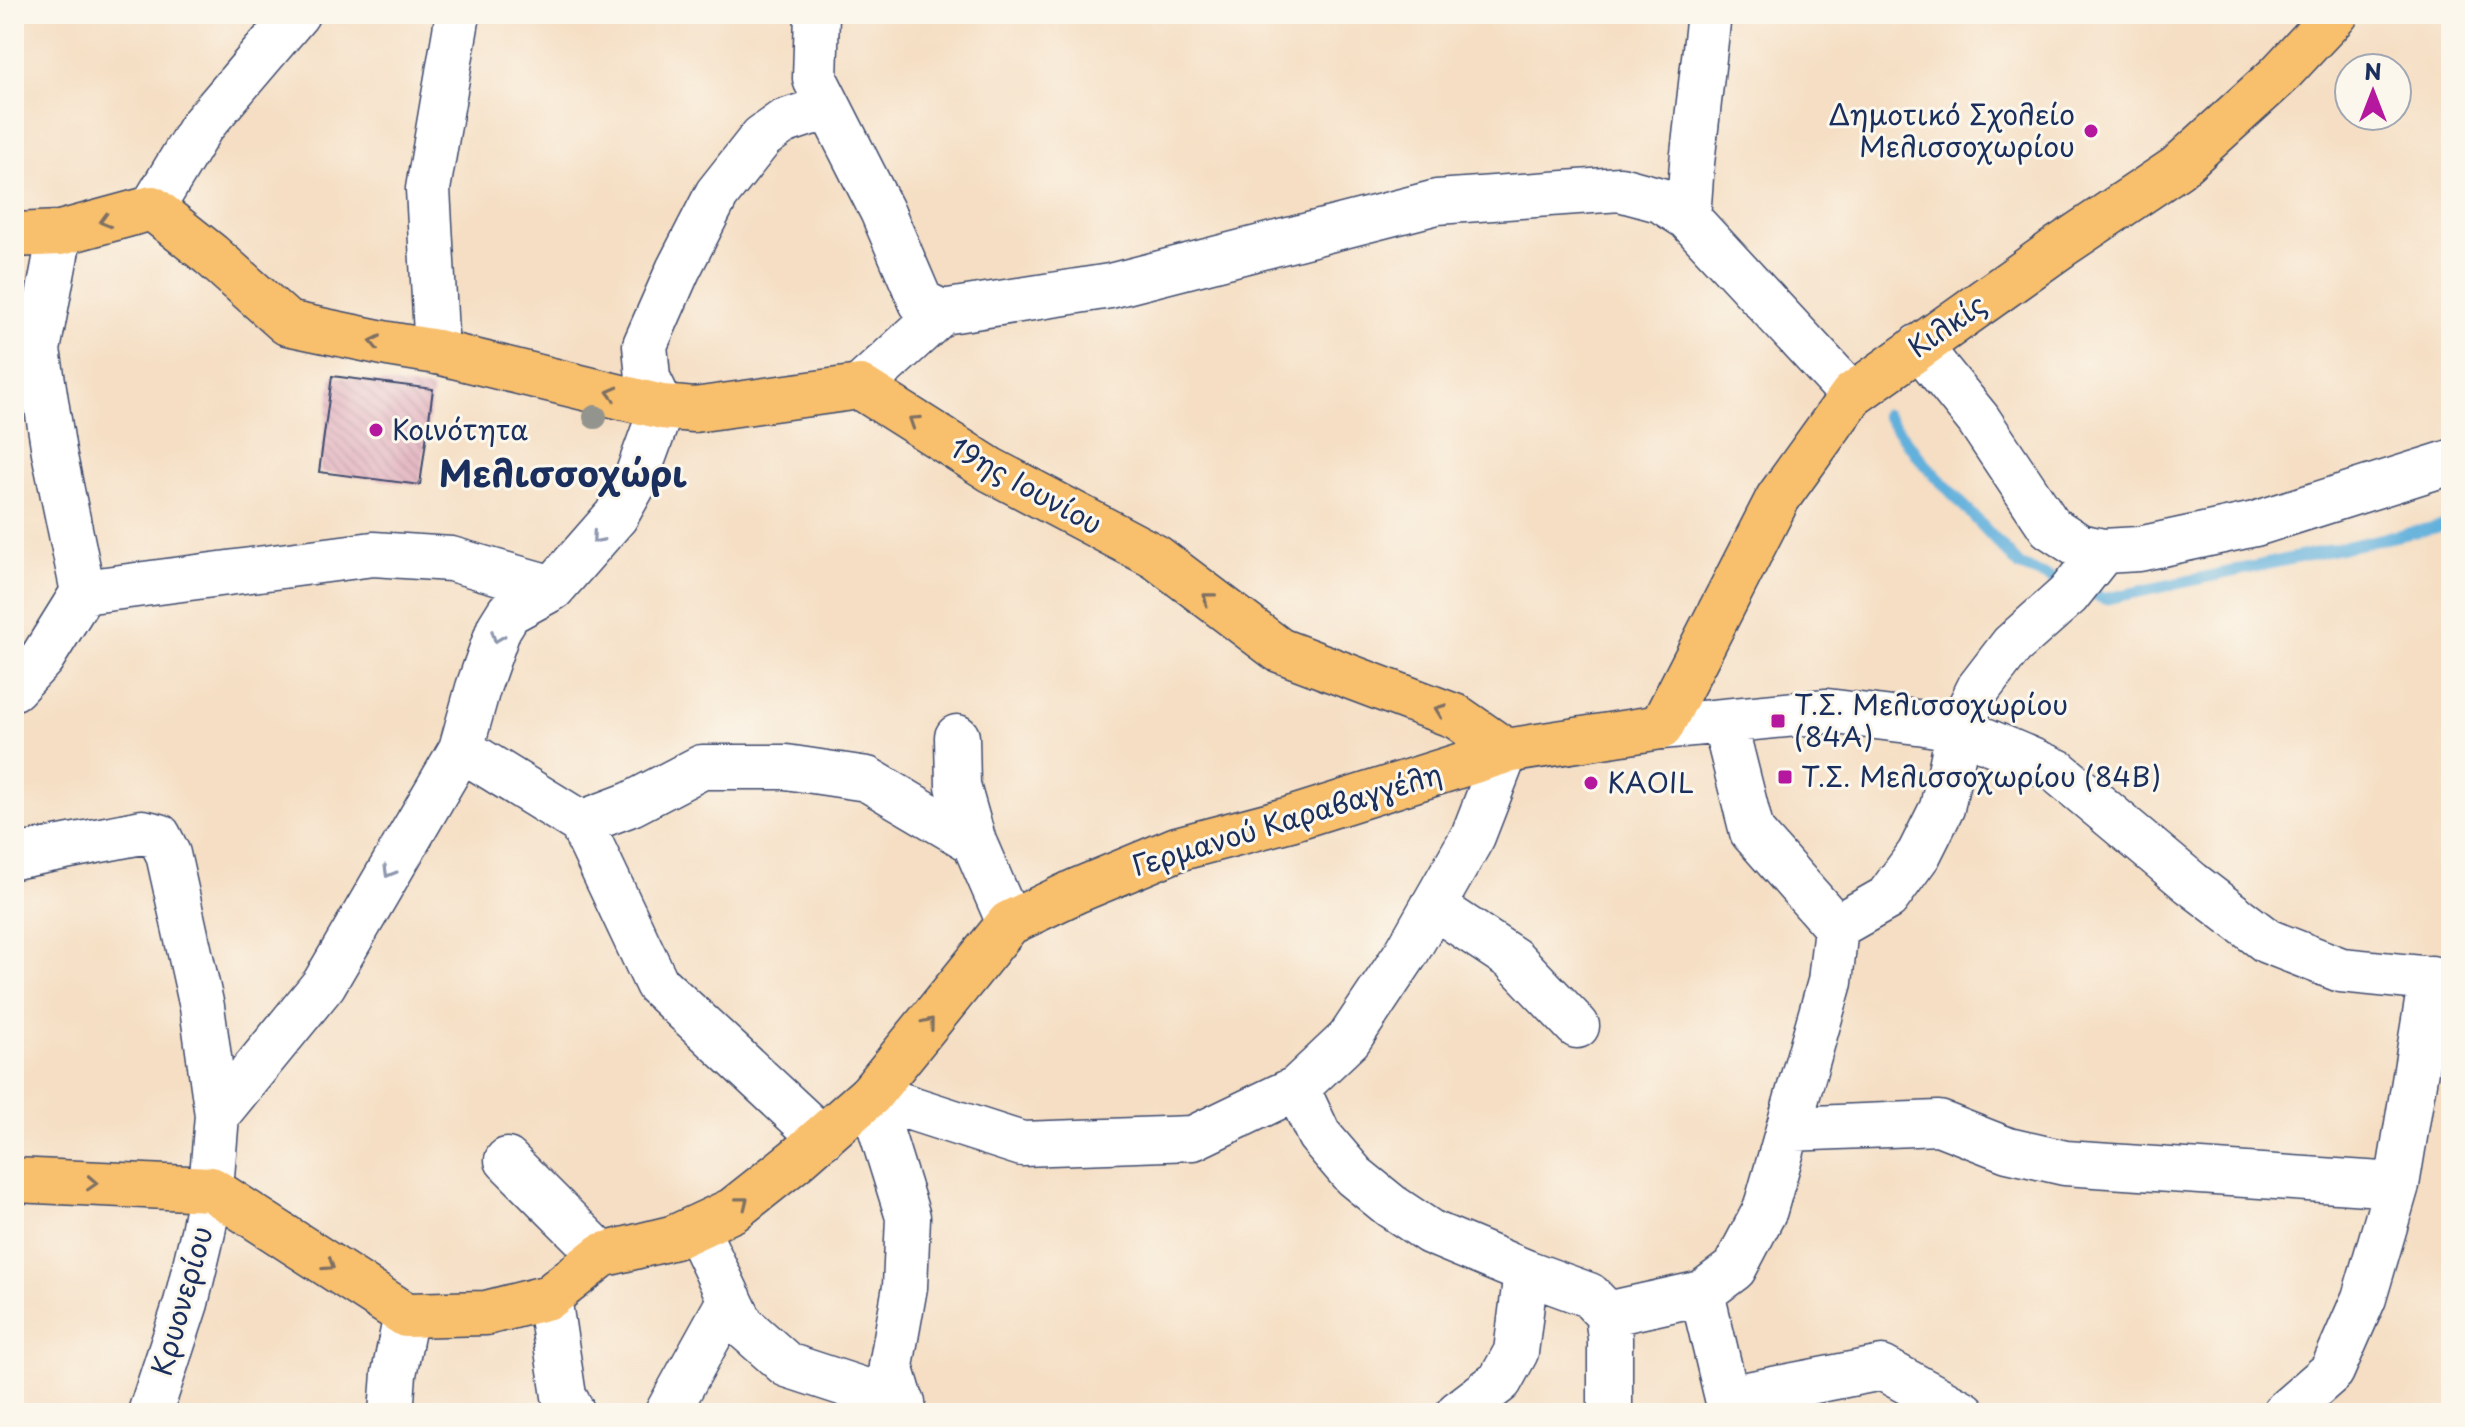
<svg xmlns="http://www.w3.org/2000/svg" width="2465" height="1427" viewBox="0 0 2465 1427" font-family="'Playpen Sans',sans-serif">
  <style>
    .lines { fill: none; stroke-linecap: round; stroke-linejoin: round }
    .stream { stroke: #62b0dc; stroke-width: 12 }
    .building { fill: url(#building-back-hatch) }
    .minor-casing { stroke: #3c496d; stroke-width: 47 }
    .major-casing { stroke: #3c496d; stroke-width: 47 }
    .minor { stroke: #fff; stroke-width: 44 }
    .major { stroke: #f8bf6c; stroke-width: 44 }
    .tree { fill: #94948e }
    .oneway { stroke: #7e7064 }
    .oneway2 { stroke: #8d97ae }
    .poi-dot { fill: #b5179e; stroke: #fbf7ec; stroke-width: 3 }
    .labels { text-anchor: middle; stroke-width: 6; stroke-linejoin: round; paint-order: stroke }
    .poi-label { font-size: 28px; fill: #1b2f5e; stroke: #fbf7ec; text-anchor: start }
    .street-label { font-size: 28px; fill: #1b2f5e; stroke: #fbf7ec }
    .district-label { font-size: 36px; font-weight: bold; fill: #1b2f5e; stroke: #fbf7ec }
  </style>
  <defs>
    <pattern id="building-back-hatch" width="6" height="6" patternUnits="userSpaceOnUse" patternTransform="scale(2)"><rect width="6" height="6" fill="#db9eb2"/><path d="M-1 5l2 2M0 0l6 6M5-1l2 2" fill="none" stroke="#b18194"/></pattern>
  </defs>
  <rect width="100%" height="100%" fill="#fbf7ec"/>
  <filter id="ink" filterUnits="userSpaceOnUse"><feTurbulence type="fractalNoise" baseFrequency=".0125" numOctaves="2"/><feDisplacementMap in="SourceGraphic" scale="16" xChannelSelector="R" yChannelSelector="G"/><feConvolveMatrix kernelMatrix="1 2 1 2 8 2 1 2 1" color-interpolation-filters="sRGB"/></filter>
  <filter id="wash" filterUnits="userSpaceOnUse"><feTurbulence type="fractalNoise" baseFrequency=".006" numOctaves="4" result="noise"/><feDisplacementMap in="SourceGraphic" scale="32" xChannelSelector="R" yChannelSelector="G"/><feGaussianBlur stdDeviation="1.8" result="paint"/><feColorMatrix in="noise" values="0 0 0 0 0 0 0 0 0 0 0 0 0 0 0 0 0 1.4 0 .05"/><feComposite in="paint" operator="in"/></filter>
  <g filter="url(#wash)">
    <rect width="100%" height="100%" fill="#f5dec3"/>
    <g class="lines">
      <!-- stream -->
      <path class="stream" d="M1886,415l36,46 98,105 85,33 346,-75"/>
    </g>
    <g id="blocks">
      <!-- building -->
      <path class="building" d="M332,376l101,13 -13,96 -101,-13z"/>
    </g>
  </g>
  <g filter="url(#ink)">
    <use href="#blocks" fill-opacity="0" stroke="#3c496d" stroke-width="2"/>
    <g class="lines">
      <defs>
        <path id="minor" d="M817,14l-2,65 67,132 39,91 21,10 168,-26 327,-84 183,-13 40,11 28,18 164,177
          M152,208l49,-81 96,-113
          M1688,218l4,-55 17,-149
          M60,233l-22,117 16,102 29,140
          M1919,346l59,73 72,108 29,19 24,5 36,-2 116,-25 196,-62
          M437,352l-9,-163 30,-175
          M860,387l82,-75
          M14,688l28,-30 41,-66 290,-38 78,5 102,29
          M1724,721l28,111 84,95 51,-29 32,-44 23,-46 17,-79 20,-41 33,-43 56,-50 35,-44
          M1661,727l166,-16 98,12 34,6 98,42 134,112 76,58 74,29 110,11
          M957,737l1,49 16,56 35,81
          M461,749l120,74 50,-19 71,-37h84l81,12 107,63
          M581,823l76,161 165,154
          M14,857l128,-25 17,4 9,18 34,153 15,108
          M1433,906l80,53 64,67
          M1297,1088l22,47 35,41 37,30 39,26 96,40 63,23 18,19 3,24v75
          M870,1095l152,49 171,-6 104,-50 52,-49 58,-87 66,-116 33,-85
          M870,1095l38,122 -3,70 -14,79 14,47
          M1788,1129l151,-6 69,27 57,13 332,22
          M507,1160l95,95
          M696,1228l46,97 45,40 116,38
          M1702,1293l25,105 155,-30 82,45
          M549,1297l15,99 9,17
          M1607,1314l95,-21 32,-24 31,-59 65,-228 6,-55
          M150,1413l36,-110 17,-71 8,-43 6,-74 107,-131 137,-235 17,-61 21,-60 10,-16 44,-24 63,-72 18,-32 28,-77 -14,-29 -3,-33 33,-75 39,-76 45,-57 21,-15 27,-9 20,-3
          M391,1413l3,-39 12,-59
          M667,1413l63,-114
          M1458,1413l42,-32 16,-29 10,-80
          M2284,1413l48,-42 32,-73 33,-113 34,-207"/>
        <path id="major" d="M14,235l46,-2 92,-25 59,47 76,68 101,21 49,8 225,55 32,3 166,-23 131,83 165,87 123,93 178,67 49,34
          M14,1180l197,9 195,126 80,-2 63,-16 53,-42 73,-18 58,-27 63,-50 74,-65 139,-172 67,-32 101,-42 113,-30 216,-68 155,-24 117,-229 74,-103 209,-149 116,-78 100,-91 59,-63"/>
      </defs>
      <!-- minor casing -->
      <use href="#minor" class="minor-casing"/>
      <!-- major casing -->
      <use href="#major" class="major-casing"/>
      <!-- minor -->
      <use href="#minor" class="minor"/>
      <!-- major -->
      <use href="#major" class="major"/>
    </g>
    <!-- trees -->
    <circle class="tree" cx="595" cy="417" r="12"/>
    <!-- one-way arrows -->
    <defs><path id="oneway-chevron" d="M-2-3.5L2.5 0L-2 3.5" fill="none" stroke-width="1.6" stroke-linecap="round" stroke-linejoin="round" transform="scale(2)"/></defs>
    <g class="oneway">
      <use href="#oneway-chevron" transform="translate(105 221) rotate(164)"/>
      <use href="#oneway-chevron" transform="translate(375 342) rotate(-168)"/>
      <use href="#oneway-chevron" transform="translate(612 393) rotate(-165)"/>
      <use href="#oneway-chevron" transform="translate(914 421) rotate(-147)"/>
      <use href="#oneway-chevron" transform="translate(1208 598) rotate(-142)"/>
      <use href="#oneway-chevron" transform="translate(1440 710) rotate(-159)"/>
      <use href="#oneway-chevron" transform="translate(929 1023) rotate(-51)"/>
      <use href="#oneway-chevron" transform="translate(92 1183) rotate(3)"/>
      <use href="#oneway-chevron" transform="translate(743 1202) rotate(-38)"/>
      <use href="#oneway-chevron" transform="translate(329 1265) rotate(33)"/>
    </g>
    <g class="oneway2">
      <use href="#oneway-chevron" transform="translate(597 538) rotate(131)"/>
      <use href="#oneway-chevron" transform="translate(497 637) rotate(111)"/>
      <use href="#oneway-chevron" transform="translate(389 872) rotate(120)"/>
    </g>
  </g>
  <!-- markers -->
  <g class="poi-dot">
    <circle cx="2091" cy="131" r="8"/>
    <circle cx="376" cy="430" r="8"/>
    <rect x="1770" y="713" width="16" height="16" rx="4"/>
    <rect x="1777" y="769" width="16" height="16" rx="4"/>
    <circle cx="1591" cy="783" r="8"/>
  </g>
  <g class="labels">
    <!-- poi labels -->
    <g class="poi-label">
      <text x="2075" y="125" text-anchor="end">Δημοτικό Σχολείο<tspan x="2075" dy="32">Μελισσοχωρίου</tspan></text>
      <text x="392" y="440">Κοινότητα</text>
      <text x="1794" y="715">Τ.Σ. Μελισσοχωρίου<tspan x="1794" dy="32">(84Α)</tspan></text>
      <text x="1801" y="787">Τ.Σ. Μελισσοχωρίου (84Β)</text>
      <text x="1607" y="793">KAOIL</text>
    </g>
    <!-- street labels -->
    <g class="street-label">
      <text transform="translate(1947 326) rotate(-35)" y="10">Κιλκίς</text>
      <text transform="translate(1026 486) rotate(29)" y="10">19ης Ιουνίου</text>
      <text transform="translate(1287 820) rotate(-17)" y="10">Γερμανού Καραβαγγέλη</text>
      <text transform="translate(182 1301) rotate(-74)" y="10">Κρυονερίου</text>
    </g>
    <!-- district labels -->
    <g class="district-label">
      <text x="563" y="487">Μελισσοχώρι</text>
    </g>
  </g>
  <!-- margin -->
  <rect width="2465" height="1427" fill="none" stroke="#fbf7ec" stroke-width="48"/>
  <!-- north arrow -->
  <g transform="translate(2373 92)"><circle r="38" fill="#fbf7ec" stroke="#a1a7b3" stroke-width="2"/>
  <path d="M0-6L14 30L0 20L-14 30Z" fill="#b5179e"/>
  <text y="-12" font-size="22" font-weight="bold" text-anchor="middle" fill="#1b2f5e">N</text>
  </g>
</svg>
